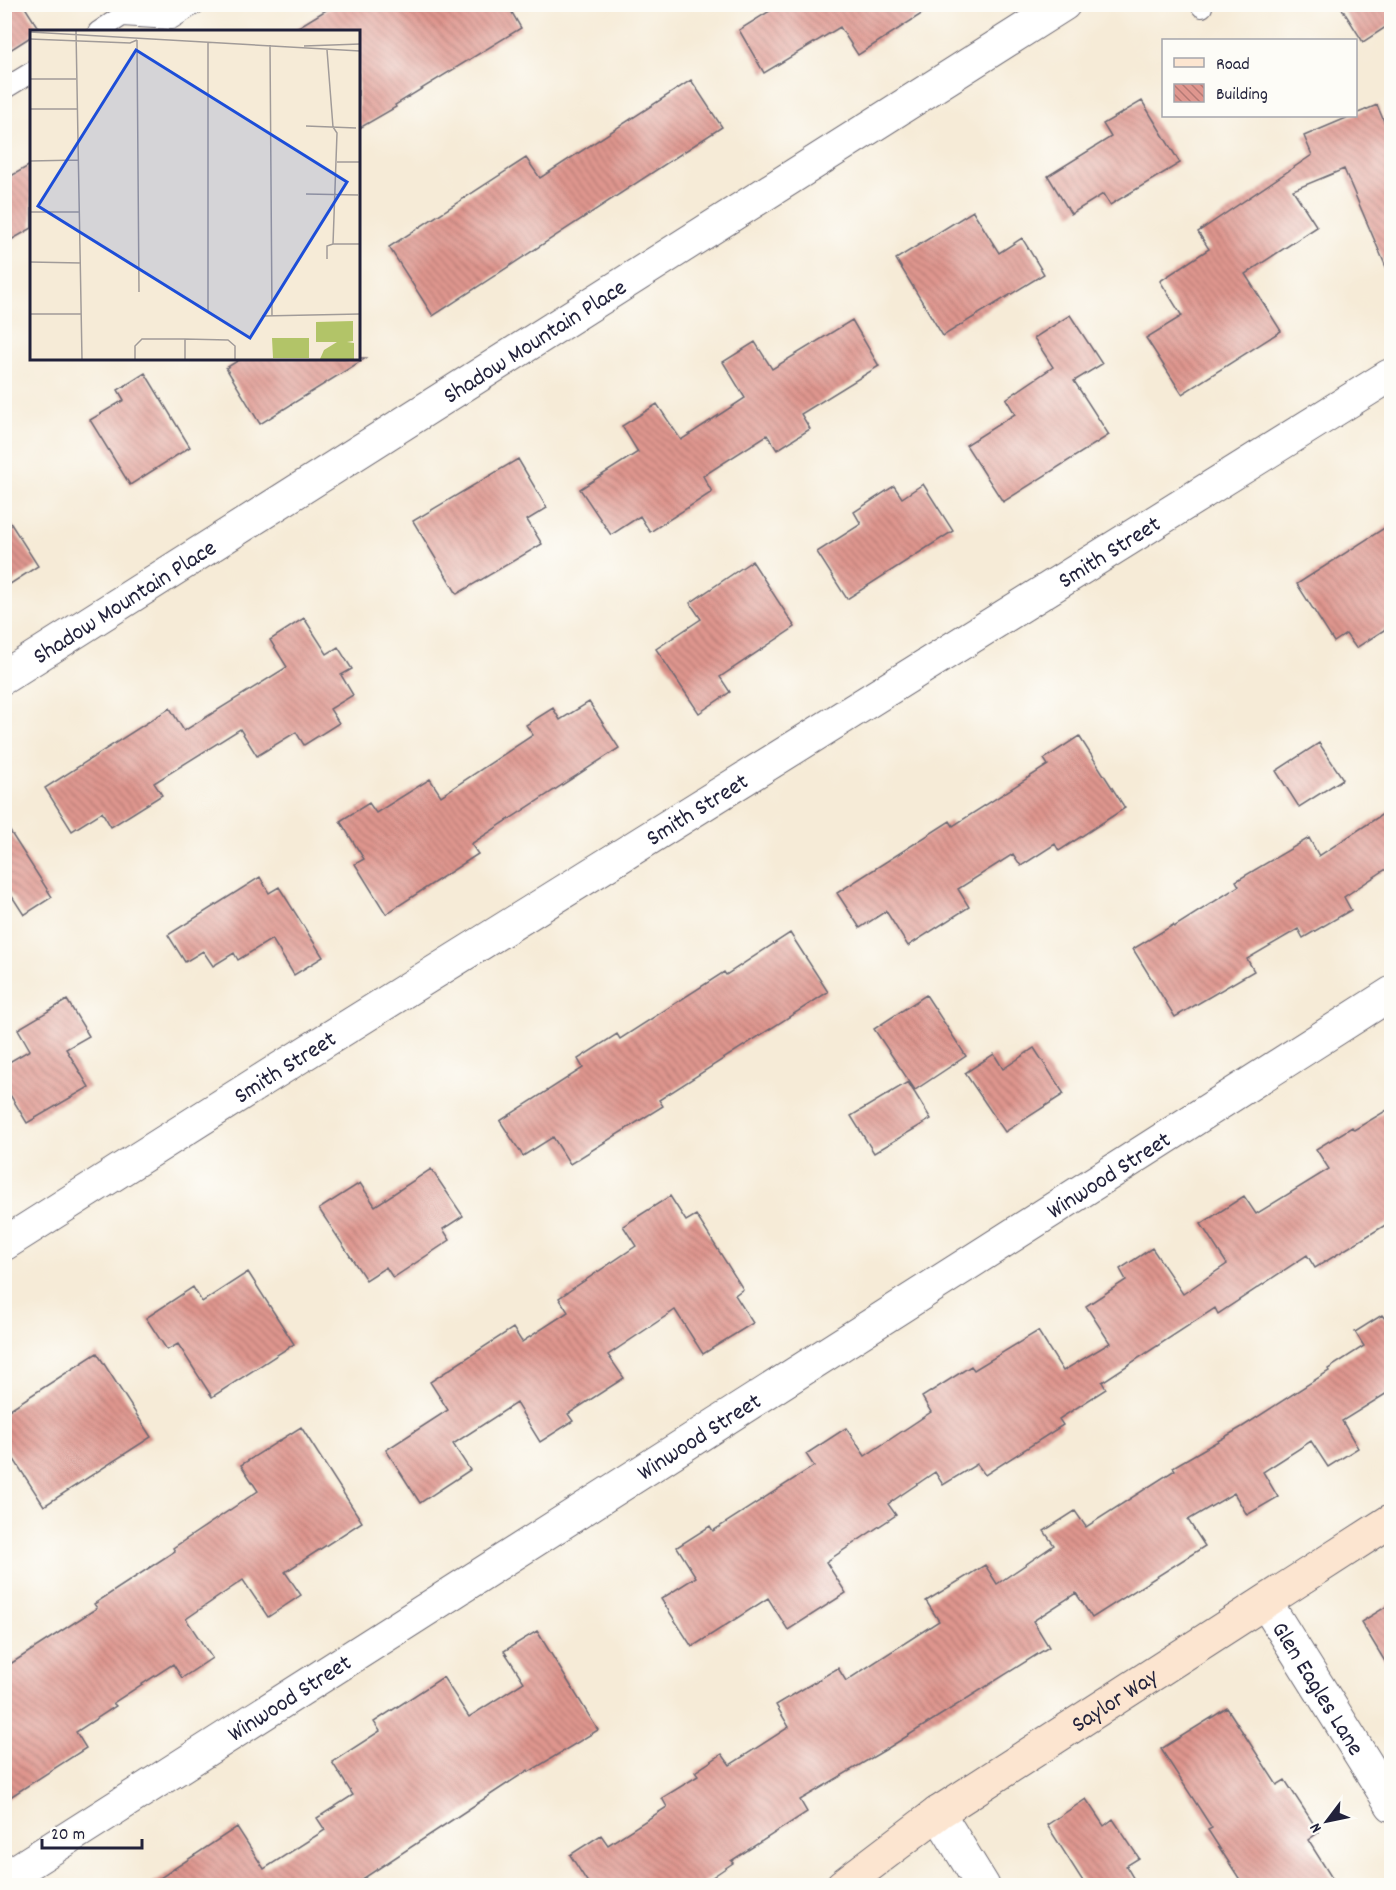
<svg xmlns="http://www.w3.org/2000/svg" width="1396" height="1890" viewBox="0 0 1396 1890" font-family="Dekko,sans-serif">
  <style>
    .building { fill: url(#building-back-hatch) }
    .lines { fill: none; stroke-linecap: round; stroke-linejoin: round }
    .lane-casing { stroke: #6c6872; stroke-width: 22 }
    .street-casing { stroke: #6c6872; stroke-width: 35 }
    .secondary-casing { stroke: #6c6872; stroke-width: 35 }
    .lane { stroke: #fff; stroke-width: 20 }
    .street { stroke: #fff; stroke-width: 33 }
    .secondary { stroke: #fce5d0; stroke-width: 33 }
    .labels { text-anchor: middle; stroke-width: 4.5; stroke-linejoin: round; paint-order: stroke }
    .street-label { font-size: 24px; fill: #22223b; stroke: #fdfcf7 }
    .inset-road { fill: none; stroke: #a19b99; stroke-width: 1.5 }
    .view { fill: #1d4ed8; fill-opacity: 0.15; stroke: #1d4ed8; stroke-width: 3 }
    .inset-edge { fill: none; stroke: #22223b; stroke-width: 3 }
  </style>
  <defs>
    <pattern id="building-back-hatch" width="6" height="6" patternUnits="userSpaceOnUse" patternTransform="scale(1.5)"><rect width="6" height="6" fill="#df968e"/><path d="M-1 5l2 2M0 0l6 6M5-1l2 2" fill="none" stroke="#b47a75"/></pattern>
  </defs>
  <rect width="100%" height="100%" fill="#fdfcf7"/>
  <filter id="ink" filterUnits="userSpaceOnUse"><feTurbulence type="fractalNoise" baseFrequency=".0167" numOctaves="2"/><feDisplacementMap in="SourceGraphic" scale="12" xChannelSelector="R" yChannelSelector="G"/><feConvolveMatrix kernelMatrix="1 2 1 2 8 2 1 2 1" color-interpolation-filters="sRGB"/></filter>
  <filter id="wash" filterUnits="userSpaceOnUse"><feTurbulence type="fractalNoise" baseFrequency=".008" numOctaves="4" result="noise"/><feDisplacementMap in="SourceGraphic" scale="24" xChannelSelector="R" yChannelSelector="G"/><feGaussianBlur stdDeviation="1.35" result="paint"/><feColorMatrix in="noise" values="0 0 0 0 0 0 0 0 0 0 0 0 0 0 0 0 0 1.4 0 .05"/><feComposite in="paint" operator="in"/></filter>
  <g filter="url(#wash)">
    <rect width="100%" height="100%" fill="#f6ebd7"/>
    <g id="blocks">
      <!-- building -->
      <path class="building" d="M4,4h19l17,27 -8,1v4l-28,18z
        M336,4h171l14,24 -126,77 1,2 -38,22v-97h-68z
        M781,4h156l-79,51 -18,-28 -76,46 -25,-43z
        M1339,4h53v19l-29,19z
        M691,80l31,47 -289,189 -44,-69 137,-89 14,20z
        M1142,101l38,62 -70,42 -7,-11 -32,20 -23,-38 63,-39 -8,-13z
        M1377,105l15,35v141l-48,-112 -51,21 24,37 -72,47 36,57 -99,63 -36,-56 36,-22 -22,-35 49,-32 -11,-17 114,-77 -8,-19z
        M32,164v64l-28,16v-64z
        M973,211l26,42 23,-15 22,36 -101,62 -47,-77z
        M1070,315l32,49 -28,17 35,54 -106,67 -37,-57 49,-31 -9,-15 47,-32 -19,-29z
        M852,320l27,46 -78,48 9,15 -33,21 -10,-15 -64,41 9,16 -62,40 -10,-16 -29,19 -31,-46 58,-37 -16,-26 35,-22 24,36 64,-42 -22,-36 32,-20 17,27z
        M242,358h124l-106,66 -34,-56z
        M145,373l45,74 -60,38 -40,-65 34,-20 -6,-10z
        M518,459l29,49 -20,12 15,24 -85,50 -44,-73z
        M923,484l30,47 -106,68 -30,-47 44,-28 -7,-12 40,-26 8,12z
        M4,513l34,53 -34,22z
        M1392,523v102l-36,23 -10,-14 -12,8 -37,-58z
        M752,561l43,66 -75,50 10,15 -31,21 -43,-64 45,-30 -11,-16z
        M304,618l23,36 11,-7 14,22 -11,6 12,20 -23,14 9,14 -35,22 -8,-13 -39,24 -17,-27 -86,54 8,12 -51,32 -9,-15 -30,19 -27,-43 125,-80 14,23 103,-64 -17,-27z
        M589,702l30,46 -148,96 7,10 -92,60 -31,-50 9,-5 -24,-38 29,-18 7,10 54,-34 11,17 92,-61 -7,-10 27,-17 7,12z
        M1079,736l46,72 -66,43 -4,-7 -34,22 -8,-12 -55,35 11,18 -61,39 -22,-35 -26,17 -23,-35 113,-72 3,5 95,-61 -4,-6z
        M1319,743l24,36 -44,28 -23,-36z
        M1392,808v57l-48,32 7,13 -48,28 -5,-9 -51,30 7,12 -79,46 -42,-68 40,-24 1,2 65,-41 -3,-5 73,-43 10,18z
        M4,822l48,75 -28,18 -20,-31z
        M260,877l9,16 10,-6 44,70 -29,18 -22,-36 -34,21 -4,-7 -21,13 -10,-15 -18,11 -17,-27z
        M790,933l38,59 -169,108 4,6 -93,58 -17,-27 -30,19 -23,-35 83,-53 -5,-9 39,-25 3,5 104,-67 2,3z
        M926,995l40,61 -51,34 -41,-61z
        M67,1000l22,36 -23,13 23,38 -62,36 -23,-38v-20l26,-15 -12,-21z
        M1034,1048l30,46 -59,38 -40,-59 29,-19 9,15z
        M908,1082l23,37 -57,34 -23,-37z
        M1392,1107v114l-77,47 -8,-13 -89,59 -3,-6 -113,74 4,7 -47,30 4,6 -78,50 -8,-11 -34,21 -8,-13 -47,32 8,11 -70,47 20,31 -58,37 -20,-32 -76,49 -31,-48 35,-22 -19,-30 33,-21 3,5 101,-65 -8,-12 40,-26 19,28 66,-44 -9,-15 49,-31 3,4 64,-39 25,40 47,-28 -24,-37 40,-26 -6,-11 32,-21 31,46 44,-30 -26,-40 43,-28 12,18 73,-45 -13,-20 36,-22 2,3z
        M431,1169l32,47 -20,13 7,11 -57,38 -7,-11 -20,13 -47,-71 41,-26 15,23z
        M670,1196l16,25 10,-6 47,74 -8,6 18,28 -50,31 -28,-44 -67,45 16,23 -56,36 5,7 -33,21 -24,-39 -63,41 17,26 -50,33 -34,-53 62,-40 -18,-28 83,-54 9,14 46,-30 -9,-14 77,-52 -13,-20z
        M248,1272l46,72 -82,53 -34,-53 -11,6 -21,-32 47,-31 9,15z
        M1382,1315l10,13v62l-50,31 16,27 -30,19 -17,-26 -48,31 15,25 -31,18 -13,-22 -46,27 17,26 -113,72 -16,-25 -43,28 16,26 -164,103 -85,50 7,12 -76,49 2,2 -34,23h-109l-20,-31 31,-20 7,10 59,-38 -5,-9 36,-22 -3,-4 27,-18 8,11 59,-38 -13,-22 62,-37 8,13 93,-60 -13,-20 59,-36 12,19 57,-39 -10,-14 31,-20 11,16 89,-57 -2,-3 69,-40 87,-56 -1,-2 36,-23 -9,-14z
        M97,1353l54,84 -107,69 -40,-62v-31z
        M301,1427l61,95 -77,50 16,23 -33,22 -25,-37 -57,39 26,39 -30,20 -9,-14 -60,39 3,3 -40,26 10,16 -82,53v-133l93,-60 -3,-4 81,-53 -2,-3 85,-57 -17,-26z
        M1392,1603v70l-31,-51z
        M537,1631l61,99 -69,42 -1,-2 -176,116h-204l89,-59 27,42 61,-39 -8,-12 36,-23 -21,-33 48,-31 -6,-9 69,-45 26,40 55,-35 -20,-31z
        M1227,1708l50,77 8,-5 34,52 -11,8 29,46h-93l-36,-56 4,-2 -51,-79z
        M1086,1799l18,27 9,-7 26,39 -13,8 12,20h-52l-39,-61z"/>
    </g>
  </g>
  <g filter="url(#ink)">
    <use href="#blocks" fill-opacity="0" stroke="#6c6872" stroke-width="1.5"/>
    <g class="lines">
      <defs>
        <path id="lane" d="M1200,4l2,3
          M98,32l24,-16 49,3 24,-15
          M4,89l28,-17"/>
        <g id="street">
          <path id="s1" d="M4,677l1060,-673"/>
          <path id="s2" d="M4,1244l263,-167 1122,-701"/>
          <path id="s3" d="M1266,1603l126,202"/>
          <path d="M938,1813l45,73"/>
          <path id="s4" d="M4,1879l1388,-886"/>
        </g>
        <g id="secondary">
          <path id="s5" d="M842,1886l96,-73 454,-293"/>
        </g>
      </defs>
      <!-- lane casing -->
      <use href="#lane" class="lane-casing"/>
      <!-- street casing -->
      <use href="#street" class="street-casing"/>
      <!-- secondary casing -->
      <use href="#secondary" class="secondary-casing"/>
      <!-- lane -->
      <use href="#lane" class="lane"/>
      <!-- street -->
      <use href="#street" class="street"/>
      <!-- secondary -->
      <use href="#secondary" class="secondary"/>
    </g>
  </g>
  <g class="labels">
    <!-- street labels -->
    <g class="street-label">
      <text dy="8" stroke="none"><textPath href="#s1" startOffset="628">Shadow Mountain Place</textPath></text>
      <text dy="8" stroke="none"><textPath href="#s2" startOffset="1304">Smith Street</textPath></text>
      <text dy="8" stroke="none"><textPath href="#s1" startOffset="142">Shadow Mountain Place</textPath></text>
      <text dy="8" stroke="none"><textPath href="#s2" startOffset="818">Smith Street</textPath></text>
      <text dy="8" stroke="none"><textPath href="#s2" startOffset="332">Smith Street</textPath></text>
      <text dy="8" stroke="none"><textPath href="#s4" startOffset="1310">Winwood Street</textPath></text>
      <text dy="8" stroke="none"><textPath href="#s4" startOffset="824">Winwood Street</textPath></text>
      <text dy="8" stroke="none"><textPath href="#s3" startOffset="100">Glen Eagles Lane</textPath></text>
      <text dy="8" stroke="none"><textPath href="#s4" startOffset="338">Winwood Street</textPath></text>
      <text dy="8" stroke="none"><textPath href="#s5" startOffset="330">Saylor Way</textPath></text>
    </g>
  </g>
  <!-- overview -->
  <g transform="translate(30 30)">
    <rect width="330" height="330" fill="#f6ebd7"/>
    <path d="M323,291v20l-6,1 7,1v16h-34l4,-9 13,-8h-21v-20zM242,308h37v20h-36z" fill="#b2c468"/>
    <path class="inset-road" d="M46,1l6,328M0,2l330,19M0,9l100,4 7,-3M107,10l2,252M178,12v269M240,15l2,271M274,16l56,-2M297,20l6,77 4,6 -4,111h27M0,49h46M0,79h47M276,96l50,2M0,131l49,-1M307,132h23M276,164l52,1M0,182h50M297,229v-13l6,-2M0,232l51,1M0,284h51M232,286l98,-2M155,309v20M105,329v-13l7,-7h43l43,1 7,6v13"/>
    <path class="view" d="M106,20l211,132 -97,156 -212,-132z"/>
    <rect width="330" height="330" class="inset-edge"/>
  </g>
  <!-- margin -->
  <rect width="1396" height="1890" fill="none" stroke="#fdfcf7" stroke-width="24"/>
  <!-- legend -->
  <rect x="1162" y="39" width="195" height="78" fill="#fdfcf7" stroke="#a5a5ac" stroke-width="1.5"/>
  <rect x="1174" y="58" width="30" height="9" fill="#fce5d0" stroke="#a5a5ac" stroke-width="1.5"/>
  <text x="1216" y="69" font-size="18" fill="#22223b">Road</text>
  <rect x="1174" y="84" width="30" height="18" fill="url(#building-back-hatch)" stroke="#a5a5ac" stroke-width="1.5"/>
  <text x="1216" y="99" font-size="18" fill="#22223b">Building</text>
  <!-- north arrow -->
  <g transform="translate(1327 1821) rotate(238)" stroke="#fdfcf7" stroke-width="4.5" paint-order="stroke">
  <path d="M0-4.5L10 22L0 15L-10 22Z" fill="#22223b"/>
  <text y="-9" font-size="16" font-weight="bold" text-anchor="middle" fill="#22223b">N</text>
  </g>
  <!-- scale -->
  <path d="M42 1839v9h100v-9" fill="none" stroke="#22223b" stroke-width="3"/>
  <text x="51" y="1839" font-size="18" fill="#22223b" stroke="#fdfcf7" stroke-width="4.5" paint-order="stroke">20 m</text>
</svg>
